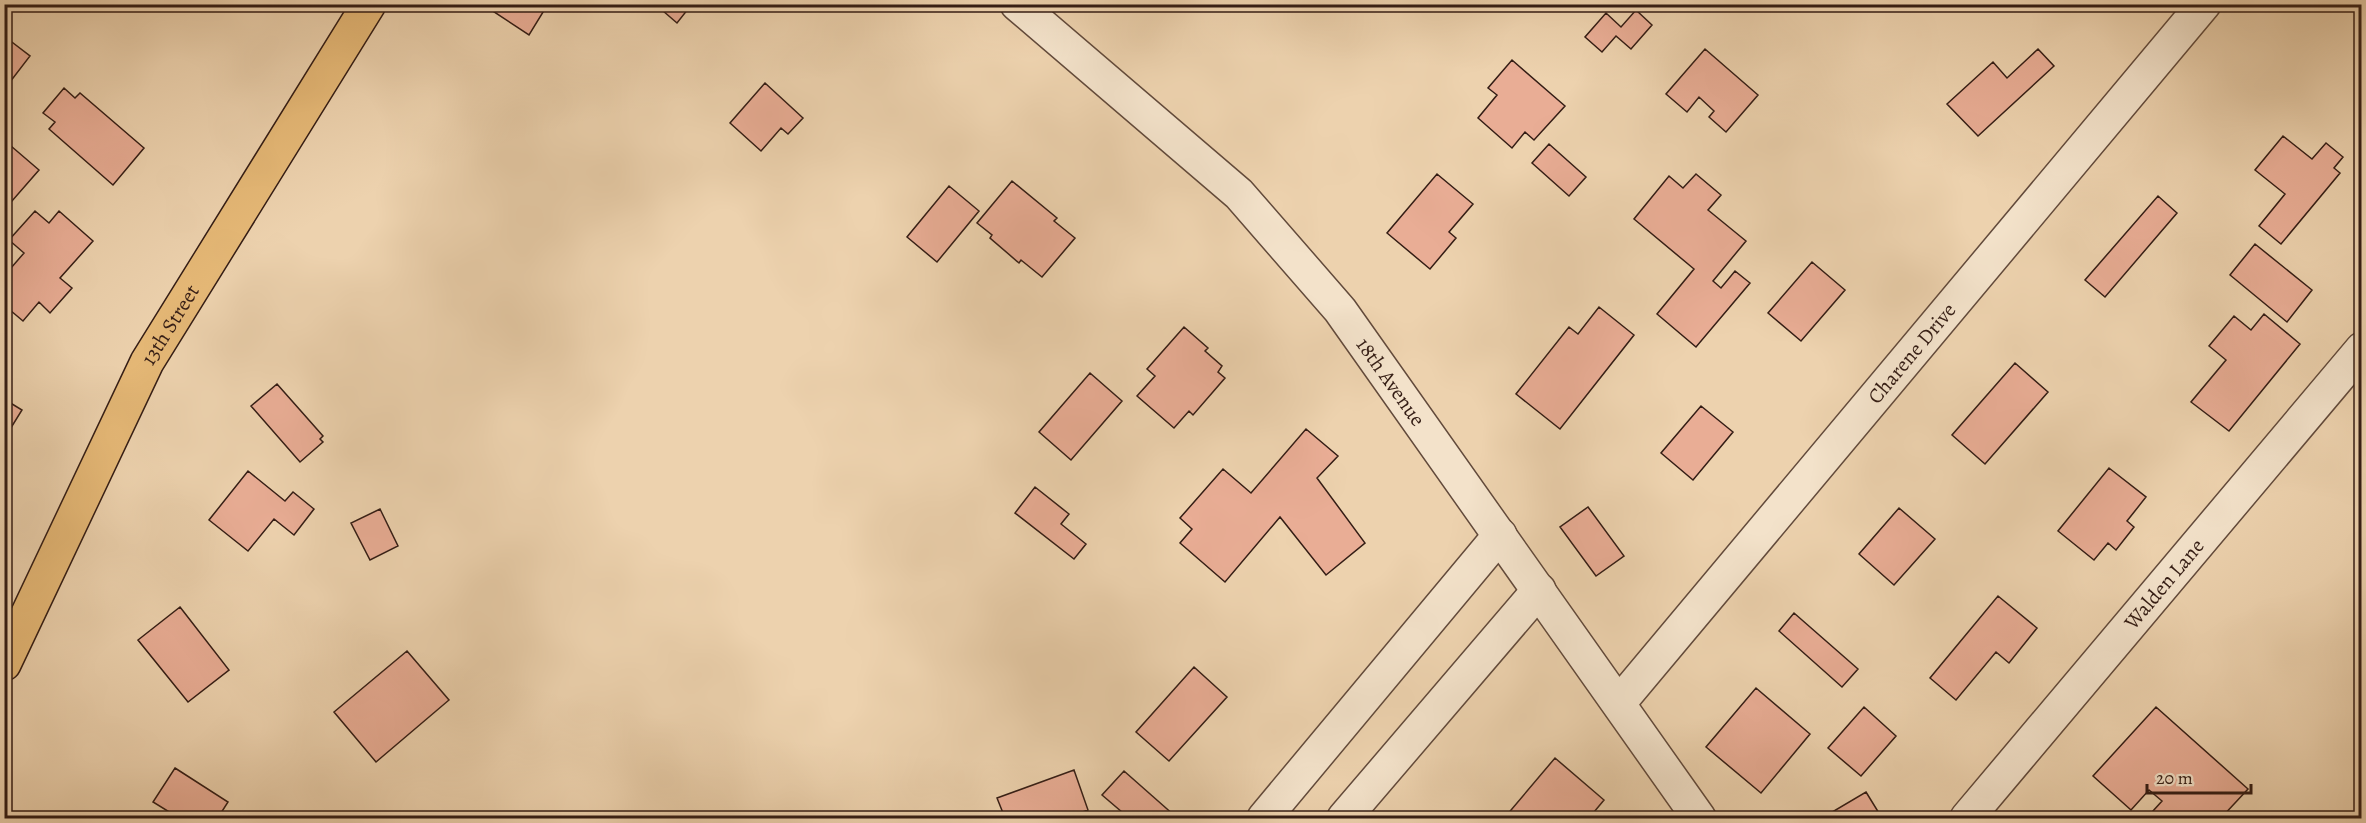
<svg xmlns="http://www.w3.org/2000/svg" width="2366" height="823" viewBox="0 0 2366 823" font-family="Alegreya,serif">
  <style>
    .building { fill: #e9ad95; stroke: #341d15; stroke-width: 1.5 }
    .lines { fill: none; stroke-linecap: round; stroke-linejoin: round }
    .minor-casing { stroke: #624a3b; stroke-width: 36 }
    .major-casing { stroke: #341d15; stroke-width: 36 }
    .minor { stroke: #f3e2ca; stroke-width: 33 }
    .major { stroke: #e6b977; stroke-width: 33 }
    .labels { text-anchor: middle; stroke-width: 6; stroke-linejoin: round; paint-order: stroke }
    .street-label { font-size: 21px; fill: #341d15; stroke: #f3e2ca }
  </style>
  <rect width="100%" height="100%" fill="#edd2ae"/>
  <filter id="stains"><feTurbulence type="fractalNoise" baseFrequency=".00333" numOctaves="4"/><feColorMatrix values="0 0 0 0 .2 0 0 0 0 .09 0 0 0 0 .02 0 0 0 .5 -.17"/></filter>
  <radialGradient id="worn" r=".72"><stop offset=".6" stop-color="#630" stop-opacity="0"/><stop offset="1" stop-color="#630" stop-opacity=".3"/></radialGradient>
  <!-- building -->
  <path class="building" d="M482,4h66l-19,31z
    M655,4h37l-15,19z
    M1636,10l16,15 -21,24 -15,-13 -14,16 -17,-15 21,-24 15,14z
    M4,36l26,20 -20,26 -6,-4z
    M1705,49l53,46 -32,37 -17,-15 5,-6 -15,-14 -12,15 -21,-18z
    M2038,49l16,17 -76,70 -31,-32 46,-42 14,16z
    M1512,60l53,46 -31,34 -9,-8 -13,16 -34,-30 19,-23 -9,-7z
    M765,83l38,35 -15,16 -7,-6 -20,23 -31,-28z
    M64,88l11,10 5,-5 64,55 -31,37 -64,-56 6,-7 -12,-9z
    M2283,136l29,23 14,-16 17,14 -9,11 6,5 -59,71 -22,-18 26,-32 -30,-24z
    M4,140l35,30 -27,31 -8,-7z
    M1549,144l37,33 -17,19 -37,-33z
    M1437,174l36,30 -24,28 7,6 -26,31 -43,-36z
    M1696,174l25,21 -13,15 38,31 -33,40 8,7 14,-17 15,12 -54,64 -39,-33 37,-45 -60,-50 35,-43 14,12z
    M1012,181l45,37 -3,3 21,17 -33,39 -21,-17 -2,3 -29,-25 2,-3 -15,-12z
    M949,186l30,25 -42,51 -30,-25z
    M2158,196l19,17 -72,84 -20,-17z
    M35,211l14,12 10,-12 34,30 -33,37 12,10 -22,25 -11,-11 -16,19 -19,-16v-29l20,-23 -15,-13z
    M2255,244l57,46 -25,32 -57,-47z
    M1812,262l33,28 -44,51 -33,-28z
    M1599,307l35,28 -74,94 -44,-35 53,-67 9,7z
    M2264,314l36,30 -71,87 -38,-29 35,-42 -17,-14 25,-30 17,14z
    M1184,327l24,21 -3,3 17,15 -4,6 7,6 -32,37 -4,-4 -15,17 -37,-32 18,-20 -8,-7z
    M2015,363l33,29 -63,72 -33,-29z
    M1090,373l32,28 -51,59 -32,-28z
    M277,384l46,52 -3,3 3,3 -23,20 -49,-56z
    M4,399l18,11 -18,29z
    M1701,406l32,26 -40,48 -32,-27z
    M1306,429l32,27 -21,22 48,65 -39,32 -46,-58 -55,65 -45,-39 12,-14 -12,-11 43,-49 28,24z
    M2109,468l37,29 -19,24 7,6 -18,23 -8,-7 -14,17 -36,-29z
    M248,471l37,30 8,-9 21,17 -20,26 -20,-16 -26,32 -39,-31z
    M1035,487l34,27 -8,10 25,20 -12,15 -59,-46z
    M1588,507l36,49 -28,20 -36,-49z
    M1899,508l36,31 -41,46 -35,-31z
    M380,509l18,37 -28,14 -19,-37z
    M1998,596l39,32 -28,35 -13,-11 -40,48 -26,-22z
    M180,607l49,63 -41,32 -50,-62z
    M1794,613l64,56 -16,18 -63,-56z
    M407,651l42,49 -73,62 -42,-50z
    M1194,667l33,30 -58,64 -33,-29z
    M1756,688l54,46 -49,59 -55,-46z
    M1864,707l32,29 -35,40 -33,-28z
    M2156,707l92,82 -27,29h-59l-9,-7 9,-10 -13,-11 -18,20 -38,-34z
    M1555,758l49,42 -15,18h-81l-2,-2z
    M175,768l53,34 -9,14 3,2h-43l-26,-16z
    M1074,770l14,40 -22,8h-61l-8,-20z
    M1124,771l51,45 -2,2h-44l-27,-23z
    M1866,792l16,26h-60z"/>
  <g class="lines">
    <defs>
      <g id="minor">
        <path id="s1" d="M1017,4l222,190 101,116 359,508"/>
        <path id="s2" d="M1619,703l585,-699"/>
        <path d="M1264,818l236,-283"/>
        <path d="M1344,818l195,-228"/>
        <path id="s3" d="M1967,818l395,-469"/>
      </g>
      <g id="major">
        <path id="s4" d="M4,664l143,-302 222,-358"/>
      </g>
    </defs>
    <!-- minor casing -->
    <use href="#minor" class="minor-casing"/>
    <!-- major casing -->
    <use href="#major" class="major-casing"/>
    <!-- minor -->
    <use href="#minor" class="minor"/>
    <!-- major -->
    <use href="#major" class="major"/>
  </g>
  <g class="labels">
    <!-- street labels -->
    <g class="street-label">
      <text dy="7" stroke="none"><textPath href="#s4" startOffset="378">13th Street</textPath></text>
      <text dy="7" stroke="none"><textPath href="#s2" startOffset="456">Charene Drive</textPath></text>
      <text dy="7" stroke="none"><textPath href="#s1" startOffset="534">18th Avenue</textPath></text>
      <text dy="7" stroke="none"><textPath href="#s3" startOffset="306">Walden Lane</textPath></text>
    </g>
  </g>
  <!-- margin -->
  <rect width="2366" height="823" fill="none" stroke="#edd2ae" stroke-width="24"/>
  <rect x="6" y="6" width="2354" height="811" fill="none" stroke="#341d15" stroke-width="3"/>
  <rect x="12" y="12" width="2342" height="799" fill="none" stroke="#341d15" stroke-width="1.5"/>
  <!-- scale -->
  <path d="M2147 784v9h104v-9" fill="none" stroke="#341d15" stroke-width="3"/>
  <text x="2156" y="784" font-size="18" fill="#341d15" stroke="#f3e2ca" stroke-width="4.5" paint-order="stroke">20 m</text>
  <rect width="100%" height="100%" filter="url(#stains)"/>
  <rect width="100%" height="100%" fill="url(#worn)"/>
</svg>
